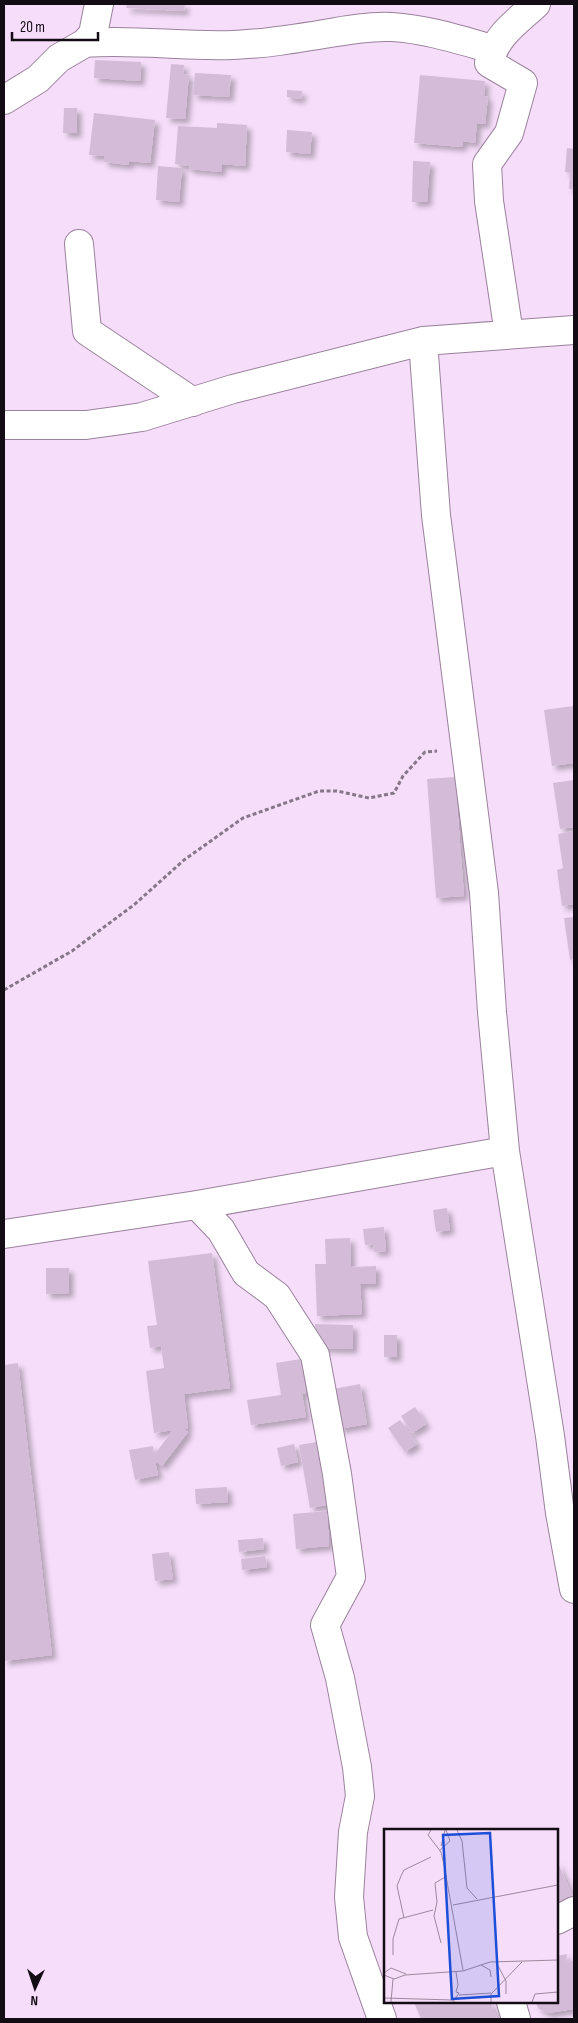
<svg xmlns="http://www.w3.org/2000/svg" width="578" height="2023" viewBox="0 0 578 2023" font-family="'Sofia Sans Condensed',sans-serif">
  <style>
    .building { fill: #d4bcd8; filter: url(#shadow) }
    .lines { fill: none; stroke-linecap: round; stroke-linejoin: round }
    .minor-casing { stroke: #9a829c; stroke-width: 30 }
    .path { stroke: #877689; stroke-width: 3; stroke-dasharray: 4 2.5; stroke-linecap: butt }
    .minor { stroke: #fff; stroke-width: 28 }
    .inset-road { fill: none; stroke: #9c899e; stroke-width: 1 }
    .view { fill: #1d4ed8; fill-opacity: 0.15; stroke: #1d4ed8; stroke-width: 2.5 }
    .inset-edge { fill: none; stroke: #140c15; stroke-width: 2.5 }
  </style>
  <defs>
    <filter id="shadow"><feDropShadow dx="4.5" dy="4.5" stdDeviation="2.5" flood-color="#0004"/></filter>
  </defs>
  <rect width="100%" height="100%" fill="#f6ddfa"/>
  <!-- building -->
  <path class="building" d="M127,4h58l-1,7 -58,-3z
    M95,60l46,2 -1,19 -46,-3z
    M171,64l13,1 -1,9 6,1 -4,44 -19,-1z
    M195,73l36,2 -2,22 -36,-2z
    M420,75l65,6 -1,15 4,1 -3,27 -8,-1 -2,20 -12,-2 -1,6 -48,-4z
    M287,90l15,1 -1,8 -14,-2z
    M64,108h13v25h-14z
    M94,113l61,7 -5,43 -21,-2v4l-25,-3v-6l-15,-1z
    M217,123l30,2 -2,41 -23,-2 -1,8 -32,-3v-3l-14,-2 3,-38 39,2z
    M287,130l25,2 -2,22 -24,-2z
    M567,148l7,1v40h-5l1,-16 -5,-1z
    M413,161l17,1 -3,40h-15z
    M158,166l24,2 -3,34 -23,-2z
    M574,706v57l-22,3 -8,-56z
    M455,777l9,119 -28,2 -9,-119z
    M574,780v47l-14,2 -7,-46z
    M574,831v73l-12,2 -5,-36 6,-2 -5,-34z
    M574,917v42l-4,1 -6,-42z
    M447,1208l3,22 -14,2 -3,-22z
    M384,1227l2,24 -12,1 -1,-8 -8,1 -2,-16z
    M350,1238l1,29 25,-1v18h-16l2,30 -45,2 -2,-52h11l-1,-25z
    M212,1253l18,135 -46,6 4,34 -4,1 4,3 -26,34 -7,-5 3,14 -23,5 -6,-30 24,-4 1,9 19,-25 -19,3 -8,-62 18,-3 -3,-22 -11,2 -3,-22 10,-1 -9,-64z
    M46,1268h23v25l-23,1z
    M315,1324l38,1v24l-38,-1z
    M384,1335h13v22h-13z
    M301,1359l5,34 -4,1 4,23 -55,8 -4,-25 34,-5 -5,-32z
    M18,1363l34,292 -48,6v-296z
    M360,1384l7,40 -28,5 -6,-40z
    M415,1407l11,17 -14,9 -11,-17z
    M400,1420l17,24 -12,8 -17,-24z
    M316,1442l11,63 -17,3 -11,-63z
    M294,1444l4,18 -17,4 -4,-18z
    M227,1487l1,15 -32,2 -1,-15z
    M327,1511l2,35 -33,3 -3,-35z
    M263,1538l1,11 -25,3 -1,-12z
    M169,1552l4,27 -18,2 -3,-27z
    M265,1556l2,11 -25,3 -1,-11z
    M557,1861l16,36 -16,7z
    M567,1954l-1,8 7,-1 1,2v46l-26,4 -9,-4 -4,-7h22v-46z
    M414,2002h76l8,17h-77z"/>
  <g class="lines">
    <defs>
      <path id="minor" d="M85,43c49,-4 99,4 148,2 31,-1 61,-6 91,-11 22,-4 45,-8 68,-7 34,2 68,13 100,22
        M4,100l34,-21 21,-21 26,-15 8,-9 6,-30
        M79,244l8,87 106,71
        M509,334l-20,-133 -2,-37 22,-31 14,-50 -34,-20c6,-27 28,-41 47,-59
        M423,341l13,174 48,378 8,119 13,139 45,285 10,77 14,76
        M4,425h82l36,-5 20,-3 91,-28 190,-48 151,-11
        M197,1205l24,25 25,43 31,23 38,59 22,119 14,103 -26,48 15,53 17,89 3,29 -7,36 -4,65 4,40 29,82
        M4,1234l193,-29 308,-54
        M557,1920l17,-9
        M511,2002l5,17"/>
    </defs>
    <!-- minor casing -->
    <use href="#minor" class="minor-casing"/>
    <!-- path -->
    <path class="path" d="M4,990l68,-39 63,-47 49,-44 59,-42 76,-27h18l32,7 25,-5 9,-17 22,-24 12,-1"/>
    <!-- minor -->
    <use href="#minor" class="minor"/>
  </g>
  <!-- overview -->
  <g transform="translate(384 1829)">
    <rect width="174" height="174" fill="#f6ddfa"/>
    <path class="inset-road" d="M47,1l-3,5 13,17 3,13 19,105M73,1l5,11 5,47 10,11M57,17l4,-16M55,22l11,-10 -4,-11M69,76l105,-20M20,89l-7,-32 4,-10 3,-6 27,-13M57,114l-7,-27 3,-14 -2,-19 12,-7M9,126v-16l6,-20 34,-9M112,133l10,19v13M97,136l9,5 1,7M0,144l7,-5 15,6M0,146l10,4 11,-4 58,-4 27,-9 68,-2M75,166l32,-2M0,169l69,2M7,173l2,-23M69,173l6,-9 -3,-1 2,-7 -2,-13M107,173v-8l31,-32M148,173l3,-8 23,-2"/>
    <path class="view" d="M106,4l9,163 -47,3 -9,-164z"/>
    <rect width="174" height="174" class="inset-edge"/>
  </g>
  <!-- border -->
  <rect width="578" height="2023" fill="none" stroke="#140c15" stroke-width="10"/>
  <!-- north arrow -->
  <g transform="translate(35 1988) rotate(183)" stroke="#f6ddfa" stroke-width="4" paint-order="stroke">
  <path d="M0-4L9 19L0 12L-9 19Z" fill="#140c15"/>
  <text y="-8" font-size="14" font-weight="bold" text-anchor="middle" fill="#140c15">N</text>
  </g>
  <!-- scale -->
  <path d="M12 32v8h86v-8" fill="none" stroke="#140c15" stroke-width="2.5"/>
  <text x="20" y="32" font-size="15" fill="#140c15" stroke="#f6ddfa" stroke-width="4" paint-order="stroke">20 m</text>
</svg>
